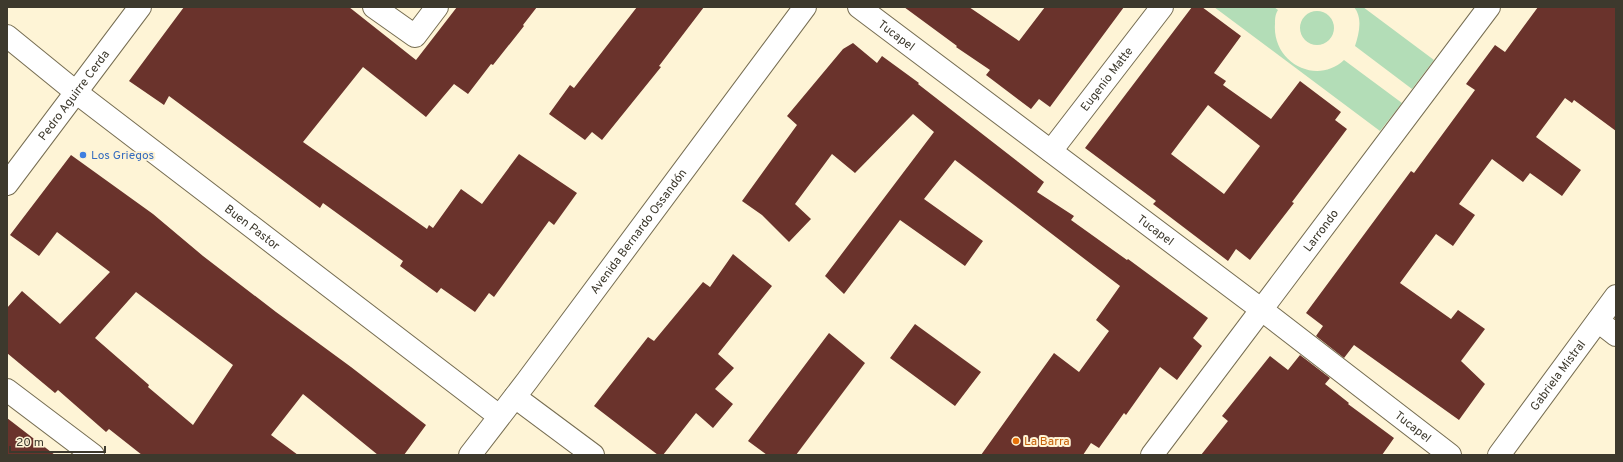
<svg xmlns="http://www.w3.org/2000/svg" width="1623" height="462" viewBox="0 0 1623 462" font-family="Overpass,sans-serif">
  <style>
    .green { fill: #b3ddb7 }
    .building { fill: #6a332c; fill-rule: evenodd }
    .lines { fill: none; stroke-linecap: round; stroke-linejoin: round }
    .minor-casing { stroke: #766d52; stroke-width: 24 }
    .major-casing { stroke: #766d52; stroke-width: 24 }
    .minor { stroke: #fff; stroke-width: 22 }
    .major { stroke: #fff; stroke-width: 22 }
    .shop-dot { fill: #3f7fe0; stroke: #fef4d6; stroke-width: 1.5 }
    .food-dot { fill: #e8710a; stroke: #fef4d6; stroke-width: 1.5 }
    .labels { text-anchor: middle; stroke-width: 4; stroke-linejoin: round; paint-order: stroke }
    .street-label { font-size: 12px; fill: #3d392d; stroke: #fef4d6 }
    .shop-label { font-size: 12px; fill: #366cbe; stroke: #fef4d6; text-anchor: start }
    .food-label { font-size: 12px; fill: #c56008; stroke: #fef4d6; text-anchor: start }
  </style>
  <rect width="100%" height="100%" fill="#fef4d6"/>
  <!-- green -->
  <path class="green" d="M1214,7h60l4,3c-3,5 -3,9 -3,14 -3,38 41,62 69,36l58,43 -22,28z
    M1354,7h9l71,53 -22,29 -57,-43c4,-12 8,-28 -1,-39z
    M1300 28a17 17 0 1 1 34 0a17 17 0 1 1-34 0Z"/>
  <!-- building -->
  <path class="building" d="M184,7h165l67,53 41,-53h80l-14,18 1,1 -31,39 -2,-1 -23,30 -14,-10 -28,33 -63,-50 -60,75 124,87 2,-4 4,3 28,-39 21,15 37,-50 58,39 -23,32 -5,-4 -55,76 -5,-4 -14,19 -34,-24 -4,5 -37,-27 3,-5 -80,-58 -3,5 -151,-112 -5,9 -35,-24z
    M637,7h67l-45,59 2,1 -59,73 -10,-8 -7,8 -36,-26 21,-29 4,3z
    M904,7h65l50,34 26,-34h79l-74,100 -11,-8 -8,10 -45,-34 4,-5 -34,-23 1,-1z
    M1192,7h10l39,29 -27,37 12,8 -3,4 48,34 29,-38 41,31 -6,8 12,9 -55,73 2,1 -44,57 -14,-11 -8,12 -75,-57 3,-3 -71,-53zM1208,105l52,41 -36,48 -53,-40z
    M1538,7h78v124l-42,-31 -2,3 -7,-5 -29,39 45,33 -19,26 -32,-23 -7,9 -31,-23 -33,45 16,11 -22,31 -17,-12 -36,49 51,36 7,-9 27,19 -24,32 24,23 -26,36 -105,-75 -10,13 -28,-22 7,-10 -17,-13 105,-142 3,2 61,-83 -9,-6 29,-39 10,7z
    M853,43l24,20 5,-7 37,27 -1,1 126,98 -7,10 37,24 -3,4 56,40 1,-1 80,59 -15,20 9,8 -25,34 -17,-13 -34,48 -2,-2 -25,35 -8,-5 -8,12h-102l73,-102 25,19 30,-41 -13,-11 24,-34 -165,-126 -31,39 59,42 -18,25 -65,-46 -56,74 -19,-18 109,-144 -21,-18 -58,59 -23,-19 -37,50 16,15 -22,23 -27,-27 -20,-14 55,-76 -10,-9 56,-67z
    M71,155l82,59 50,42 73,56 75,55 75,58 -22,30h-26l-75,-61 -32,41 27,20h-156l-33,-26 -3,3 -48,-42 -3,3 -48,-40v-45l15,-17 38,33 50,-52 -53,-40 -18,24 -29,-21zM136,292l97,73 -40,60 -45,-38 1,-2 -54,-47z
    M733,254l39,32 -54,68 16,14 -19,21 18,15 -20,24 -17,-15 -33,42h-5l-64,-49 54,-69 6,4 49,-59 7,5z
    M915,324l66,48 -26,34 -65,-48z
    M829,333l36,30 -69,92h-29l-19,-14z
    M1300,355l30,23 -5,6 24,19 -1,1 46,34 -12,17h-181l27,-34 -6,-5 48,-60 18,14z
    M7,418l48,37h-48z"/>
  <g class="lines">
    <defs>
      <g id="minor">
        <path d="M374,7l41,29 22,-29"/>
        <path id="s1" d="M859,7l403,303 188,145"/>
        <path id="s2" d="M7,36l70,57 422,323"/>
        <path id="s3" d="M1051,151l111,-144"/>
        <path id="s4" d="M7,184l133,-177"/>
        <path d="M1598,321l18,14"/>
        <path d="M7,390l86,65"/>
        <path d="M515,397l78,58"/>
        <path id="s5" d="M1152,455l337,-448"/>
        <path id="s6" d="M1499,455l117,-159"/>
      </g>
      <g id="major">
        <path id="s7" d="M470,455l57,-74 278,-374"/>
      </g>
    </defs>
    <!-- minor casing -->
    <use href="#minor" class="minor-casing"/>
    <!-- major casing -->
    <use href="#major" class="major-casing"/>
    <!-- minor -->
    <use href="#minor" class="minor"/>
    <!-- major -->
    <use href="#major" class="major"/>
  </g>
  <!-- markers -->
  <circle class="shop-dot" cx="83" cy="155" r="4"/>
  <circle class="food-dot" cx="1016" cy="441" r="4"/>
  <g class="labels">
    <!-- street labels -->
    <g class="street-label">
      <text dy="4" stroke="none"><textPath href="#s1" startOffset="47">Tucapel</textPath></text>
      <text dy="4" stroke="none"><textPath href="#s3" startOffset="91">Eugenio Matte</textPath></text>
      <text dy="4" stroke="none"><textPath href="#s4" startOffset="111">Pedro Aguirre Cerda</textPath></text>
      <text dy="4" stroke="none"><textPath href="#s2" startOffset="311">Buen Pastor</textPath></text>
      <text dy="4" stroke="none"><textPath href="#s1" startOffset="371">Tucapel</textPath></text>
      <text dy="4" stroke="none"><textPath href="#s5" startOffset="281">Larrondo</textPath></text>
      <text dy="4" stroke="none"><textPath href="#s7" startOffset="280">Avenida Bernardo Ossandón</textPath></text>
      <text dy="4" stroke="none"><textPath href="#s6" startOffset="99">Gabriela Mistral</textPath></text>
      <text dy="4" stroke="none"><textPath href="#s1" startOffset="695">Tucapel</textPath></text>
    </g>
    <!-- shop labels -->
    <g class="shop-label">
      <text x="91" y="159">Los Griegos</text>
    </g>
    <!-- food labels -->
    <g class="food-label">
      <text x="1024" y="445">La Barra</text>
    </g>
  </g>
  <!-- border -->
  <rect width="1623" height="462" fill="none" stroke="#3d392d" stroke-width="16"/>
  <!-- scale -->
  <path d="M10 446v6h95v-6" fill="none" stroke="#3d392d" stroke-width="2"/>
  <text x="16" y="446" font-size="12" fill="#3d392d" stroke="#fef4d6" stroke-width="3" paint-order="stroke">20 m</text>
</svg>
